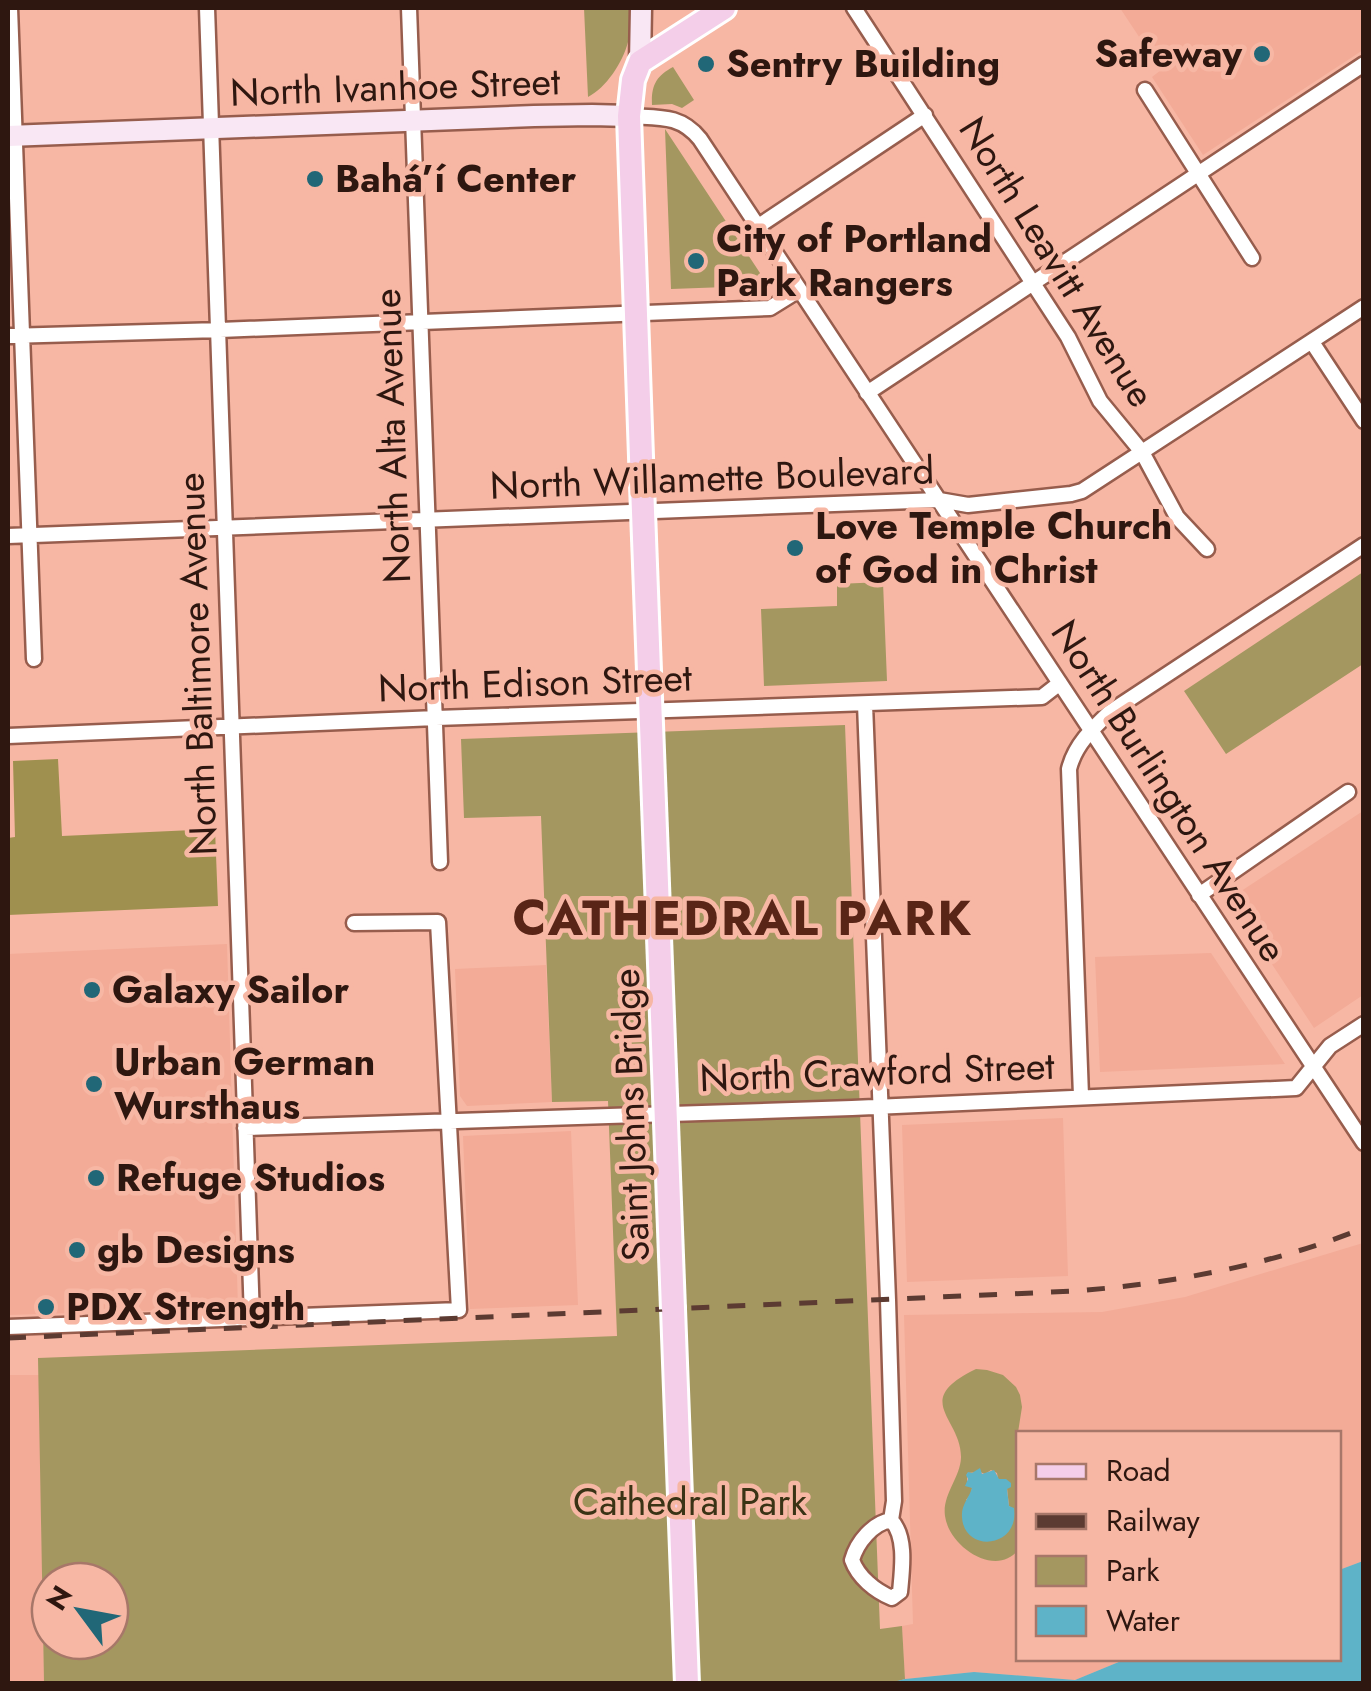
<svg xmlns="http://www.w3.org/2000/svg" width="1371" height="1691" viewBox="0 0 1371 1691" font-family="Jost,sans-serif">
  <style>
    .built { fill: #f3ab97 }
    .green { fill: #a49760; fill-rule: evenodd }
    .forest { fill: #9f904f }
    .water { fill: #5eb3c8 }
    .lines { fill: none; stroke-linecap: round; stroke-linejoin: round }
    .street-casing { stroke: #975d4d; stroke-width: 19 }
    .secondary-casing { stroke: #975d4d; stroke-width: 25 }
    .primary-casing { stroke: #fff; stroke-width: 28 }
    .street { stroke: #fff; stroke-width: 14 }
    .secondary { stroke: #f9e7f4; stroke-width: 20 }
    .primary { stroke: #f4cee9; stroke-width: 22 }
    .rail { stroke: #5c3b32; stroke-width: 5; stroke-dasharray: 18 18; stroke-linecap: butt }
    .primary-bridge-casing { stroke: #fff; stroke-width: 28; stroke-linecap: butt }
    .primary-bridge { stroke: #f4cee9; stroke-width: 22 }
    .poi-dot { fill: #216777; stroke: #f7b7a4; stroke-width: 4 }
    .labels { text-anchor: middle; stroke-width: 9; stroke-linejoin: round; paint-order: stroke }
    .poi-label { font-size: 38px; font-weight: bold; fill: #2e1710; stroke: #f7b7a4; text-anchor: start }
    .street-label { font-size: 38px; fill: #2e1710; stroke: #f7b7a4 }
    .park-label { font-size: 38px; fill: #3a3315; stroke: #f7b7a4 }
    .district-label { font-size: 48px; font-weight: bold; letter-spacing: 2.5px; fill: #592517; stroke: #f7b7a4 }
  </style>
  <rect width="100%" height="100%" fill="#f7b7a4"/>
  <!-- built -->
  <path class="built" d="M1120,8h243v42l-160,105 -51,-78 9,-7z
    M1363,811v184l-49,33 -85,-129z
    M227,944l11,364 -230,7v-361z
    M1211,953l74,111 -185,8 -5,-115z
    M546,965l6,137 -85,4 -7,-10 -5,-127z
    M1063,1118l5,158 -161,6 -5,-157z
    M571,1131l7,174 -108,4 -7,-173z
    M1363,1243v318l-24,9 -1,-136h-320v224l108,1 -51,21 -101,-8 -69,7 -3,-53 11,-2 -9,-309 198,-3 83,-15z
    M8,1375h31l5,308h-36z"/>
  <!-- green -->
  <path class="green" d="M584,8h45c0,11 2,23 -1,34 -5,20 -22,46 -40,55z
    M673,67l21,33 -12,8 -10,-4 -20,1c-1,-19 4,-29 21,-38z
    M665,129l95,144 -6,13 -83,3z
    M1363,572v92l-137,90 -42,-63z
    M883,582l4,99 -123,5 -3,-77 76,-3v-22z
    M845,725l35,904 22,-3 3,53 -16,5 -845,-1 -6,-325 579,-22 -9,-235 -56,1 -11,-286 -77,2 -3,-79zM50,1581h60v60h-60z
    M976,1369l11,1 16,5 13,12 4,8 2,12 -6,38 2,31v74c-22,28 -69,-3 -73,-34 -3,-21 15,-38 16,-58 1,-40 -51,-57 15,-89zM991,1470l6,3 1,6h8l3,27 3,2 -46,-8 5,-6 1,-6 -5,-6v-9l13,-1 5,2z"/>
  <!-- forest -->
  <path class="forest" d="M58,759l4,77 153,-7 3,77 -210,9v-77l7,-1 -2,-76z"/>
  <!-- water -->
  <path class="water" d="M980,1468l2,6 12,-4 5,9h7l5,4v4l-4,2 2,17 5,2c6,40 -50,46 -52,9 -1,-12 7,-19 10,-29l-7,-2 3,-7 -2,-4 2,-3 4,1z
    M1363,1561v122h-474l16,-4 69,-7 101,8 51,-21 212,-1 1,-88z"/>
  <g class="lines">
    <defs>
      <path id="street" d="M10,8l24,651
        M207,8l45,1310
        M409,8l31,854
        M854,8l214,329 32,64 42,51 35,65 30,32
        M1145,90l107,168
        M629,116c29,2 51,-2 71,23l664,1004
        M757,227l168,-112
        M8,336l212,-6 550,-22 29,-18
        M1312,342l52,79
        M867,393l497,-329
        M8,536l931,-36 29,5 103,-11 11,-3 282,-184
        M865,704l23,596 6,201 -3,19c16,17 11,50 9,72l-8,6c-17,-7 -34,-21 -40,-38 5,-18 21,-37 39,-40
        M8,736l428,-18 606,-21 18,-14
        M1199,895l149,-103
        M1081,1096l-12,-327c6,-24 23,-40 41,-57l254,-167
        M245,1128l607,-20 444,-20 34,-42 34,-22
        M8,1327l451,-17 -21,-388 -84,1"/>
      <path id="secondary" d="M640,62l1,-54
        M8,136l526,-20 58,-1 37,1"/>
      <path id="primary" d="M642,485l-13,-369 4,-36 7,-18 84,-54
        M673,1309l14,375"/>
    </defs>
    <!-- street casing -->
    <use href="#street" class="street-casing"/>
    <!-- secondary casing -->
    <use href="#secondary" class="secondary-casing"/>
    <!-- primary casing -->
    <use href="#primary" class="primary-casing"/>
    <!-- street -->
    <use href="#street" class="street"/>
    <!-- secondary -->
    <use href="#secondary" class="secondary"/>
    <!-- primary -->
    <use href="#primary" class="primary"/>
    <!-- rail -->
    <path class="rail" d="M8,1338l1068,-47c99,-8 195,-26 288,-63"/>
    <defs>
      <path id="primary-bridge" d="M642,485l31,824"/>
    </defs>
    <!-- primary-bridge casing -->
    <use href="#primary-bridge" class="primary-bridge-casing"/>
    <!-- primary-bridge -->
    <use href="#primary-bridge" class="primary-bridge"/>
  </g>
  <!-- markers -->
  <g class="poi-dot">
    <circle cx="1262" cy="54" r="10"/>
    <circle cx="706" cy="64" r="10"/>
    <circle cx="315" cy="179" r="10"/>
    <circle cx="696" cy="261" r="10"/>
    <circle cx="795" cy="548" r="10"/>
    <circle cx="92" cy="990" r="10"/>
    <circle cx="94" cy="1084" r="10"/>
    <circle cx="96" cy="1178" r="10"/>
    <circle cx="77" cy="1250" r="10"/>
    <circle cx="46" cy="1307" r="10"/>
  </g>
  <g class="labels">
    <!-- poi labels -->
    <g class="poi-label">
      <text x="1242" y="67" text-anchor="end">Safeway</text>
      <text x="726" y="77">Sentry Building</text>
      <text x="335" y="192">Bahá’í Center</text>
      <text x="716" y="252">City of Portland<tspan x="716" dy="44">Park Rangers</tspan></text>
      <text x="815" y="539">Love Temple Church<tspan x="815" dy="44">of God in Christ</tspan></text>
      <text x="112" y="1003">Galaxy Sailor</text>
      <text x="114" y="1075">Urban German<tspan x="114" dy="44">Wursthaus</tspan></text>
      <text x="116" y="1191">Refuge Studios</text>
      <text x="97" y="1263">gb Designs</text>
      <text x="66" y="1320">PDX Strength</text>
    </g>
    <!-- street labels -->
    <g class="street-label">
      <text transform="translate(395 87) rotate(-2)" y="13">North Ivanhoe Street</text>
      <text transform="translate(1057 262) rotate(58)" y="13">North Leavitt Avenue</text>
      <text transform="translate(392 436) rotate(-92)" y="13">North Alta Avenue</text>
      <text transform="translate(712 478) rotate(-2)" y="13">North Willamette Boulevard</text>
      <text transform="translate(197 664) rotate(-92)" y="13">North Baltimore Avenue</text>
      <text transform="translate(535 683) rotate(-2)" y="13">North Edison Street</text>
      <text transform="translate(1169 791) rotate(57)" y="13">North Burlington Avenue</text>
      <text transform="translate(877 1072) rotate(-2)" y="13">North Crawford Street</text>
      <text transform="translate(631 1115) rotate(-92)" y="13">Saint Johns Bridge</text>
    </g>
    <!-- park labels -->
    <g class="park-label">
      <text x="690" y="1515">Cathedral Park</text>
    </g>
    <!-- district labels -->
    <g class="district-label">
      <text x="743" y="935">CATHEDRAL PARK</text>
    </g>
  </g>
  <!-- border -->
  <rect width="1371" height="1691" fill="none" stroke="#2e1710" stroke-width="20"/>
  <!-- legend -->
  <rect x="1016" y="1431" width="325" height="230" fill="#f7b7a4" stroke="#a77769" stroke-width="2.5"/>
  <rect x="1036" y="1464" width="50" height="15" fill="#f4cee9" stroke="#a77769" stroke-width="2.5"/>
  <text x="1106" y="1481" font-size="30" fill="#2e1710">Road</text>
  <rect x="1036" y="1514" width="50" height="15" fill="#5c3b32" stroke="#a77769" stroke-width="2.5"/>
  <text x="1106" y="1531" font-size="30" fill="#2e1710">Railway</text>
  <rect x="1036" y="1556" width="50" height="30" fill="#a49760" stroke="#a77769" stroke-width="2.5"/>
  <text x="1106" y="1581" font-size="30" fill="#2e1710">Park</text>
  <rect x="1036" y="1606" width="50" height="30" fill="#5eb3c8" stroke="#a77769" stroke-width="2.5"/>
  <text x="1106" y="1631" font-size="30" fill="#2e1710">Water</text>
  <!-- north arrow -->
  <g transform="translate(80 1611) rotate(302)"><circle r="48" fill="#f7b7a4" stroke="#a77769" stroke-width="2.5"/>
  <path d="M0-8L18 38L0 25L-18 38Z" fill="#216777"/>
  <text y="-15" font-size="28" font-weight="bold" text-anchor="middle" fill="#2e1710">N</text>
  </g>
</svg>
